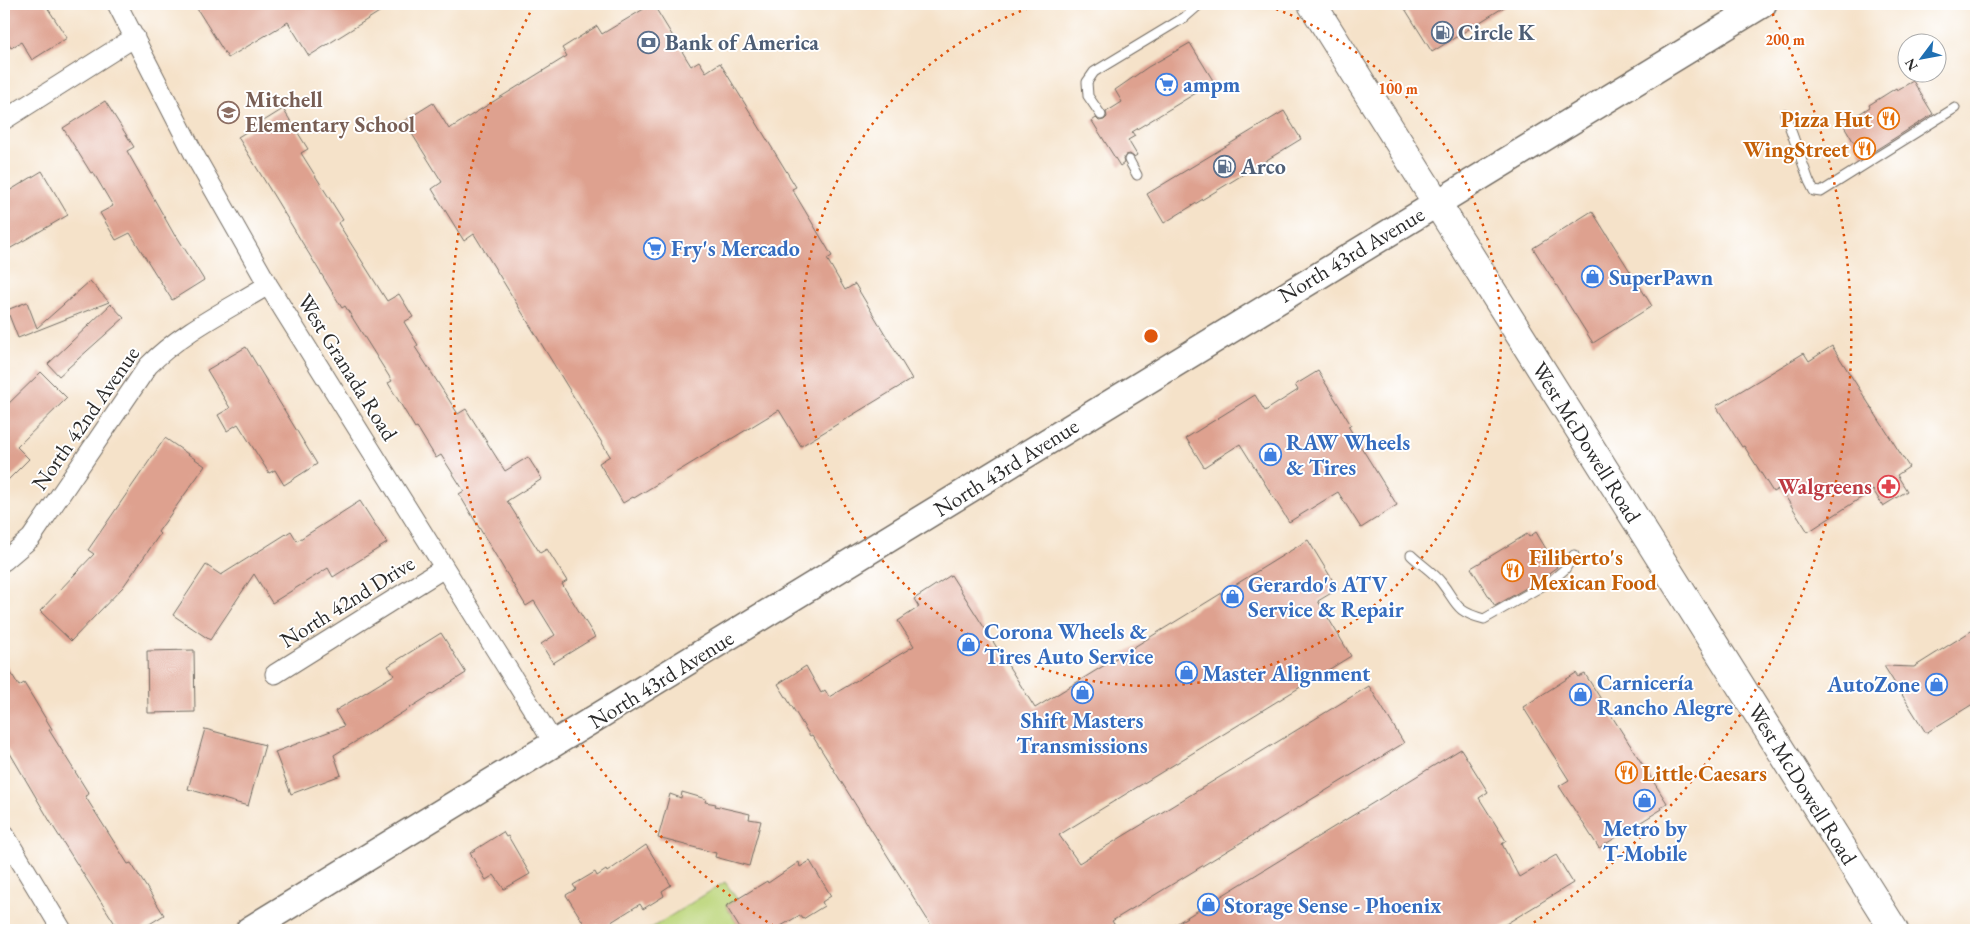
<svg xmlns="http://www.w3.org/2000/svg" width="1980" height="934" viewBox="0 0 1980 934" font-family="'EB Garamond',serif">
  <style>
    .green { fill: #bcd57a; stroke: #748052 }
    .building { fill: #dea18f }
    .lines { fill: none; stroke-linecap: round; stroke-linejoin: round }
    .service-casing { stroke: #726b62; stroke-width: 11 }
    .minor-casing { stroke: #726b62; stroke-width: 21 }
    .secondary-casing { stroke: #726b62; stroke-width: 29 }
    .primary-casing { stroke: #726b62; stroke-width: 30 }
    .service { stroke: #fff; stroke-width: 9 }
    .minor { stroke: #fff; stroke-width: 19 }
    .secondary { stroke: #fff; stroke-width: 26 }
    .primary { stroke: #fff; stroke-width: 28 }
    .ring { fill: none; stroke: #df570e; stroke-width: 2.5; stroke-dasharray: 2.5 5 }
    .labels { text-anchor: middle; stroke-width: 4; stroke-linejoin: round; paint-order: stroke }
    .service-label { font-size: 22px; font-weight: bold; fill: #4e5e75; stroke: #fff; text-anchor: start }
    .shop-label { font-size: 22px; font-weight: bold; fill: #366cbe; stroke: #fff; text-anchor: start }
    .education-label { font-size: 22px; font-weight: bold; fill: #785e54; stroke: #fff; text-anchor: start }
    .food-label { font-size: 22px; font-weight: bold; fill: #c56008; stroke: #fff; text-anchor: end }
    .street-label { font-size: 22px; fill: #2b2b2b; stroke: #fff }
    .health-label { font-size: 22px; font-weight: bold; fill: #be3a42; stroke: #fff; text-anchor: end }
    .centre { fill: #df570e; stroke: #fff; stroke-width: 2.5 }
    .ring-label { font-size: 15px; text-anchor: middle; font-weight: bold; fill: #df570e; stroke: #fff; stroke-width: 4; stroke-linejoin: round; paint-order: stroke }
  </style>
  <rect width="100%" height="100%" fill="#fff"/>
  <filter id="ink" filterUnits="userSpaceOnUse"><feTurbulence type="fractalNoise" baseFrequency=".02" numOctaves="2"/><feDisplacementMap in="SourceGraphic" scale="10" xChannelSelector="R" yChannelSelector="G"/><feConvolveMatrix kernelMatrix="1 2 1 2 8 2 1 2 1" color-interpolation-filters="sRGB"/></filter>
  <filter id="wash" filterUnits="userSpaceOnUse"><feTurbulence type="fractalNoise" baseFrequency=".0096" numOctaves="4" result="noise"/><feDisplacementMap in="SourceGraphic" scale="20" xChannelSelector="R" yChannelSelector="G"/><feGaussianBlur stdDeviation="1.12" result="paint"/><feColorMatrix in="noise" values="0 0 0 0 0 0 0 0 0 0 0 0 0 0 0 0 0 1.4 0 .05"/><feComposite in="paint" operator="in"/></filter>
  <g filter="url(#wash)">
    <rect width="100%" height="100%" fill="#f5e2c9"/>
    <!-- green -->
    <path class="green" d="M725,882l12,17 -11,7 15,24h-93z"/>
    <g id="blocks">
      <!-- building -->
      <path class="building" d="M4,4h41l22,34 -35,22 -11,-18 -10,6 -7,-11z
        M194,4h198l-83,52 -21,-34 -60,36z
        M652,4h1l38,62 8,-5 7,11 14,-9 76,124 -4,2 40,67 -5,3 18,31 10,-6 57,95 -111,67 -22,-36 -145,88 -1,-1 -10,6 -24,-40 11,-7 -136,-222 -10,7 -32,-52 10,-7 -38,-61 29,-18 16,26 118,-73 -5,-8 35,-22 5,8z
        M1402,4h107l-77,48z
        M1190,43l24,39 -82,50 3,4 -7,4 9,15 -3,2 -4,-3 -4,1 -3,4 1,4 -4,3 -28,-45 4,-3 3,3 5,-1 3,-3 -1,-5 16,-10 -7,-12 33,-23z
        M1913,81l20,33 -70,44 -20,-34 27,-17 -1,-2 27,-17 1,2z
        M105,101l29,46 -7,4 48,85 1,-1 28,45 -32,20 -42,-67 -14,7 -16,-27 13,-7 -20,-34 -2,1 -28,-45z
        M283,109l25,40 -7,4 42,67 -5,3 49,78 12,-7 14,23 -9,5 14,23 -3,2 43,67 8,-5 39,62 23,-14 14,22 -35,22 33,52 7,-4 20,32 -5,3 33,53 -42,26 -12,-19 14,-9 -21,-34 -8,5 -67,-112 5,-3 -23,-36 -5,3 -19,-31 -2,1 -27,-45 4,-2 -47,-75 -3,2 -104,-171z
        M1284,111l17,28 -137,84 -17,-29z
        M42,171l26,44 -64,37v-58z
        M1592,211l60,95 -59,37 -60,-95z
        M90,281l19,21 -91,36 -11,-28 20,-8 10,26z
        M111,304l13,14 -65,58 -11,-12z
        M1832,346l77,121 -12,8 10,16 -24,15 -10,-16 -65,42 -28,-44 -7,4 -29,-46 -2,1 -26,-41 88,-53 5,8z
        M246,347l71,117 -33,21 -9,-15 -6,3 -31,-49 -11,7 -9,-16 12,-7 -23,-38z
        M1318,371l33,54 -3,1 49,79 -36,23 -23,-36 -49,30 -49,-78 -36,23 -18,-29 69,-43 10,16 33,-21 -3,-5z
        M41,372l26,26 -50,49 12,12 -25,25v-76z
        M165,438l40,28 -47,66 2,2 -37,53 -52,54 -31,-30 54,-57 -6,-4z
        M360,501l27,42 -54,34 -5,-9 -56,35 -18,-29 -44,66 -37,-25 33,-50 15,10 70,-44 6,10z
        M1536,532l21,35 -7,5 -3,4 -52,30 -24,-38 56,-34 2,3z
        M1308,540l30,49 -20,12 33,55 -292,179 20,28 290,-177 35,57 -292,178 6,9h-184l-122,-195 -2,1 -32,-52 28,-18 15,27 4,-3 4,7 85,-51 -16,-25 21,-14 -5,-8 37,-24 84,133z
        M1976,628v74l-50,31 -42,-67 30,1z
        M441,633l25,40 -132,82 7,20 -50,19 -16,-42 69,-26 -9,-15 59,-36 -6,-9z
        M194,650l1,62 -47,1 -1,-62z
        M4,661l15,25 5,-3 28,46 -3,1 40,64 -4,2 43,68 3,-1 33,52 -24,15h-21l-65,-102 -50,-85z
        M1576,673l3,4 6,-3 82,129 -6,4 1,2 -63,39 -40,-62 10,-6 -46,-73z
        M205,729l60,16 -17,61 -60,-17z
        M1461,749l27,43 -9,6 27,43 -4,3 17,33 37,-22 17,28 -77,47h-330z
        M682,792l24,7 -1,3 11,2 -1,2 35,8 -1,5 12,2 -12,45 -34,-9 1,-4 -58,-15 12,-44 11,4z
        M503,832l3,5 2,-1 22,38 -26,15 -10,-14 -8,5 -16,-27z
        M646,845l25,40 -9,6 2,5 -21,13 -3,-5 -40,25 -2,-5 -10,6 -22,-35 10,-6 -3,-4 22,-13 2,4 9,-6 1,2z
        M810,861l21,35 -9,6 2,4 -21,13 -3,-4 -26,15h-33l-15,-24 41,-25 1,2 31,-21 1,5z"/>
    </g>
  </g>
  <g filter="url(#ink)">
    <use href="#blocks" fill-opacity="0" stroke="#726b62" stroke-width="1"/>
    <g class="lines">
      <defs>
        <path id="service" d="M1785,114l24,67 5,10 7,1 134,-84
          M1101,115l-13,-19 -1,-14 7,-10 91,-55 15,-13
          M1129,160l8,15
          M1411,555c9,9 22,17 30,27 17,22 13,29 43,37l67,-38 14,-12 9,-14"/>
        <path id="minor" d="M117,4l79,154 72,127 287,460
          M4,120l131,-83
          M4,561l27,-23 117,-172c33,-34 81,-57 120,-81
          M275,674l169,-106
          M4,834l58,96"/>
        <path id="secondary" d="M249,930c506,-307 1008,-620 1514,-926"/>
        <path id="primary" d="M1312,4c193,309 389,616 582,926"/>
      </defs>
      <!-- service casing -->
      <use href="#service" class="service-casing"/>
      <!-- minor casing -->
      <use href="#minor" class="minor-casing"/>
      <!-- secondary casing -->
      <use href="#secondary" class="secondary-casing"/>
      <!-- primary casing -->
      <use href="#primary" class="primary-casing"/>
      <!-- service -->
      <use href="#service" class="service"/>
      <!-- minor -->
      <use href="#minor" class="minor"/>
      <!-- secondary -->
      <use href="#secondary" class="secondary"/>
      <!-- primary -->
      <use href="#primary" class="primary"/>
    </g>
  </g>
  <!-- distance rings -->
  <g class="ring">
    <path d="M1262 4A350 350 0 1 1 1040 4"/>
    <path d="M780 930A700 700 0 0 1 533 7M1769 7A700 700 0 0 1 1522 930"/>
  </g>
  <!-- icons -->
  <defs>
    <symbol id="fuel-ring" viewBox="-11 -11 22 22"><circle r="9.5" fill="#fff" stroke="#5c6f8a" stroke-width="1.5"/><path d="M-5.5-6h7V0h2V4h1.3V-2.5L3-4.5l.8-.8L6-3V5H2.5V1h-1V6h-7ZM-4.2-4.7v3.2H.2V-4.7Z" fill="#5c6f8a"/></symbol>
    <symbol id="bank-ring" viewBox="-11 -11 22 22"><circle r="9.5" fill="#fff" stroke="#5c6f8a" stroke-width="1.5"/><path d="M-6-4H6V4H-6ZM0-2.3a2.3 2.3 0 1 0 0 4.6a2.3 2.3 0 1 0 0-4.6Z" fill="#5c6f8a"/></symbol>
    <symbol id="supermarket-ring" viewBox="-11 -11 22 22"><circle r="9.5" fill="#fff" stroke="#3f7fe0" stroke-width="1.5"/><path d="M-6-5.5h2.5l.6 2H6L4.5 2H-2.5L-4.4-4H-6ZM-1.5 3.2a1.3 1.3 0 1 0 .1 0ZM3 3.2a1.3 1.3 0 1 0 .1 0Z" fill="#3f7fe0"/></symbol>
    <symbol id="school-ring" viewBox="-11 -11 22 22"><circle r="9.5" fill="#fff" stroke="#8d6e63" stroke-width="1.5"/><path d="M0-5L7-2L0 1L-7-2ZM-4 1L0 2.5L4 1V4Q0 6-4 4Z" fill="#8d6e63"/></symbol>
    <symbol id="restaurant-ring" viewBox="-11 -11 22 22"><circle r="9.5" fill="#fff" stroke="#e8710a" stroke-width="1.5"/><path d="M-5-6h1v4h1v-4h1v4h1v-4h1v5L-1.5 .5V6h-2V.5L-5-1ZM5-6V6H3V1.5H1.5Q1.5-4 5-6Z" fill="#e8710a"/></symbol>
    <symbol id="shop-ring" viewBox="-11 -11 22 22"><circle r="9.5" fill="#fff" stroke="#3f7fe0" stroke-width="1.5"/><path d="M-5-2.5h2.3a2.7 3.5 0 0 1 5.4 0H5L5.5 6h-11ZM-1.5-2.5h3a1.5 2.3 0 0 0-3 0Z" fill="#3f7fe0"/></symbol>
    <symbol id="pharmacy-ring" viewBox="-11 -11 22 22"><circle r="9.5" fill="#fff" stroke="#e0444e" stroke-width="1.5"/><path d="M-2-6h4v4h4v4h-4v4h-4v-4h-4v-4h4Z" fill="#e0444e"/></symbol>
  </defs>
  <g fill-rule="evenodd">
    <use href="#fuel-ring" x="1430" y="20" width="25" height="25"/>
    <use href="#bank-ring" x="636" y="30" width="25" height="25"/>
    <use href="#supermarket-ring" x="1154" y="72" width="25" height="25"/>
    <use href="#school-ring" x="216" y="100" width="25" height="25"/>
    <use href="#restaurant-ring" x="1876" y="106" width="25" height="25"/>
    <use href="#restaurant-ring" x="1852" y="136" width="25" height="25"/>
    <use href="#fuel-ring" x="1212" y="154" width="25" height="25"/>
    <use href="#supermarket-ring" x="642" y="236" width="25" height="25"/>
    <use href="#shop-ring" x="1580" y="264" width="25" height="25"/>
    <use href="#shop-ring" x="1258" y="442" width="25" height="25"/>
    <use href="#pharmacy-ring" x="1876" y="474" width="25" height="25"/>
    <use href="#restaurant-ring" x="1500" y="558" width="25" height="25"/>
    <use href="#shop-ring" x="1220" y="584" width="25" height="25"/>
    <use href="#shop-ring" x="956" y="632" width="25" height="25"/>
    <use href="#shop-ring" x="1174" y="660" width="25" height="25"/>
    <use href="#shop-ring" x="1924" y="672" width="25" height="25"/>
    <use href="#shop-ring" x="1070" y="680" width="25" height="25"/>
    <use href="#shop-ring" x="1568" y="682" width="25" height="25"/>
    <use href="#restaurant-ring" x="1614" y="760" width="25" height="25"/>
    <use href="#shop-ring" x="1632" y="788" width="25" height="25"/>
    <use href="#shop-ring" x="1196" y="892" width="25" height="25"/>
  </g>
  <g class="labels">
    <!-- service labels -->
    <g class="service-label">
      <text x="1458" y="40">Circle K</text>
      <text x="665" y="50">Bank of America</text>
      <text x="1241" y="174">Arco</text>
    </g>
    <!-- shop labels -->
    <g class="shop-label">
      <text x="1183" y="92">ampm</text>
      <text x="671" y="256">Fry's Mercado</text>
      <text x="1609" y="285">SuperPawn</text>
      <text x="1286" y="450">RAW Wheels<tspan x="1286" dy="25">&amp; Tires</tspan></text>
      <text x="1248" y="592">Gerardo's ATV<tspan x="1248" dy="25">Service &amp; Repair</tspan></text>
      <text x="984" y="639">Corona Wheels &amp;<tspan x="984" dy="25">Tires Auto Service</tspan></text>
      <text x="1202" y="681">Master Alignment</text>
      <text x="1597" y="690">Carnicería<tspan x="1597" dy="25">Rancho Alegre</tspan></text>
      <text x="1920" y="692" text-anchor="end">AutoZone</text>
      <text x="1082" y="728" text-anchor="middle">Shift Masters<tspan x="1082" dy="25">Transmissions</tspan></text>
      <text x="1645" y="836" text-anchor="middle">Metro by<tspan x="1645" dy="25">T-Mobile</tspan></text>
      <text x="1224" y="913">Storage Sense - Phoenix</text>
    </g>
    <!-- education labels -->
    <g class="education-label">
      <text x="245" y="107">Mitchell<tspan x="245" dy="25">Elementary School</tspan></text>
    </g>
    <!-- food labels -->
    <g class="food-label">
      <text x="1872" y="127">Pizza Hut</text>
      <text x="1849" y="157">WingStreet</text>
      <text x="1529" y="565" text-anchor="start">Filiberto's<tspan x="1529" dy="25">Mexican Food</tspan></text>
      <text x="1642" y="781" text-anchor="start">Little Caesars</text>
    </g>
    <!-- street labels -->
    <g class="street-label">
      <text transform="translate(1351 254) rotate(-31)" y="8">North 43rd Avenue</text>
      <text transform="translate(348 367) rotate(58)" y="8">West Granada Road</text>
      <text transform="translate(85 418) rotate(-55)" y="8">North 42nd Avenue</text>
      <text transform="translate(1587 442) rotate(58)" y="8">West McDowell Road</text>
      <text transform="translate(1006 467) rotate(-32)" y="8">North 43rd Avenue</text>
      <text transform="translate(347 601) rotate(-32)" y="8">North 42nd Drive</text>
      <text transform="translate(661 679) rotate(-32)" y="8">North 43rd Avenue</text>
      <text transform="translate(1803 784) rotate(58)" y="8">West McDowell Road</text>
    </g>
    <!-- health labels -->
    <g class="health-label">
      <text x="1872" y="494">Walgreens</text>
    </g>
  </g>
  <circle cx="1151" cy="336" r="8" class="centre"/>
  <g class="ring-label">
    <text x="1785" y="45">200 m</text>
    <text x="1398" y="94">100 m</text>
  </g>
  <!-- margin -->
  <rect width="1980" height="934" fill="none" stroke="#fff" stroke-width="20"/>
  <!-- north arrow -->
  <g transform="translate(1922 58) rotate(238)"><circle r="24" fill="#ffffff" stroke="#aaaaaa"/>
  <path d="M0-4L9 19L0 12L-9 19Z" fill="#1f6fb2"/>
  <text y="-8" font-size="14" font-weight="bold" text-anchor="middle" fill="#2b2b2b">N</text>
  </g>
</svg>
